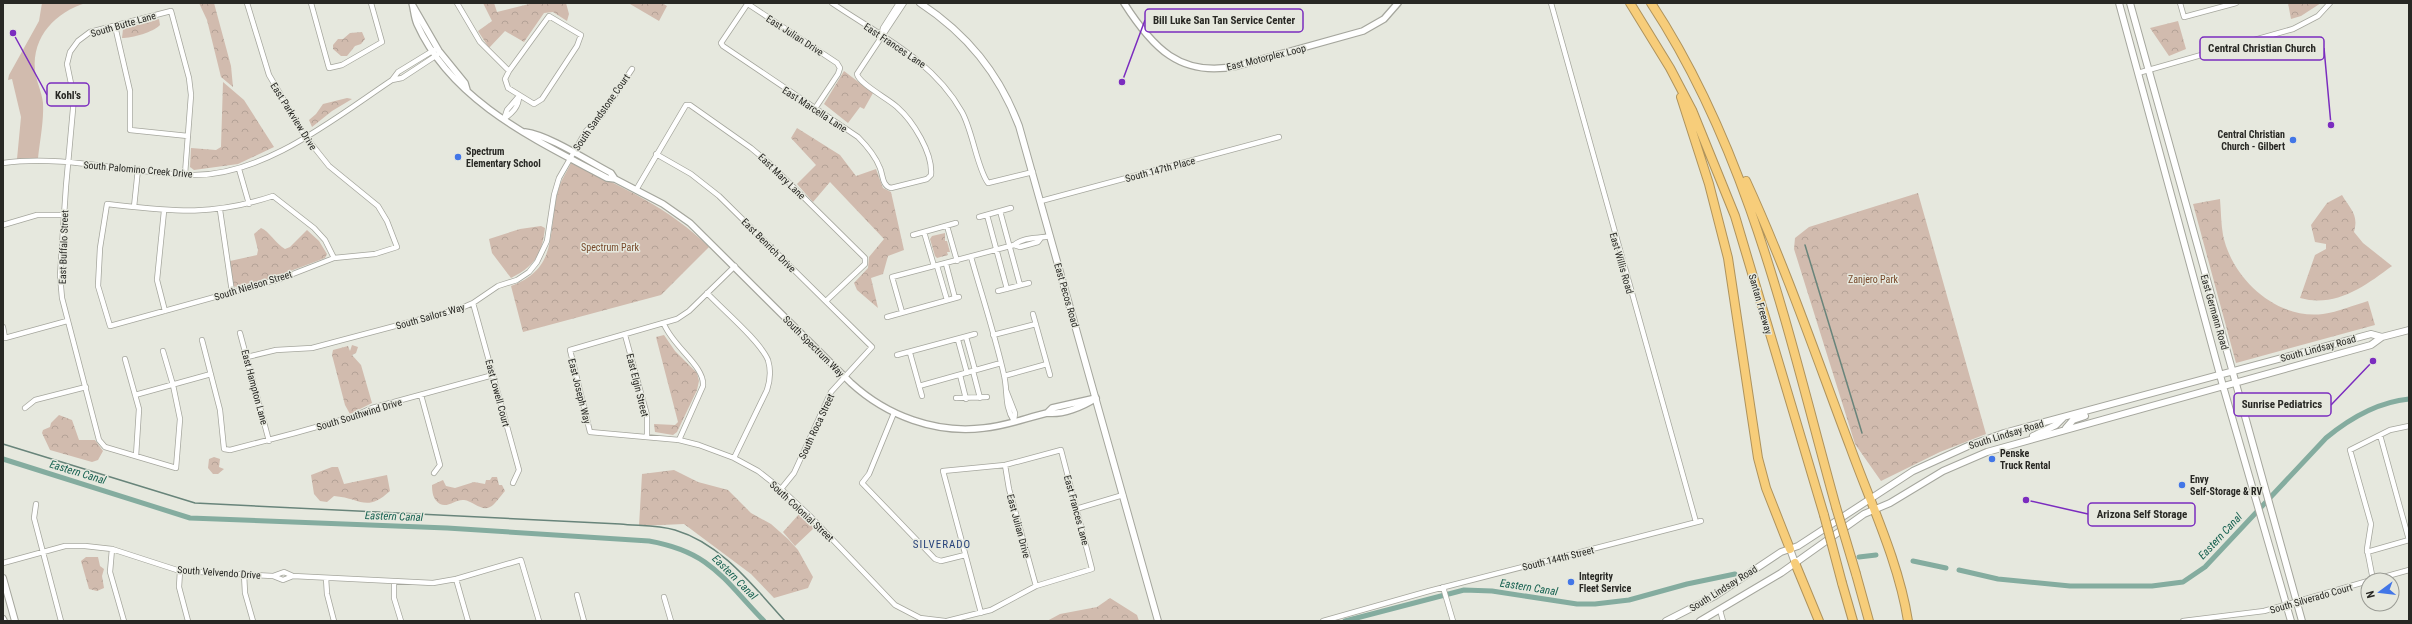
<svg xmlns="http://www.w3.org/2000/svg" width="2412" height="624" viewBox="0 0 2412 624" font-family="'Roboto Condensed',sans-serif">
  <style>
    .grass { fill: #d1bbae }
    .forest { fill: url(#forest-crowns) }
    .lines { fill: none; stroke-linecap: round; stroke-linejoin: round }
    .stream { stroke: #68847a; stroke-width: 1.5 }
    .canal { stroke: #84ac9f; stroke-width: 5 }
    .minor-casing { stroke: #a5a69d; stroke-width: 6 }
    .tertiary-casing { stroke: #a5a69d; stroke-width: 8 }
    .secondary-casing { stroke: #a5a69d; stroke-width: 8 }
    .motorway-casing { stroke: #af935c; stroke-width: 10 }
    .minor { stroke: #fff; stroke-width: 4.5 }
    .tertiary { stroke: #fff; stroke-width: 5.5 }
    .secondary { stroke: #fff; stroke-width: 6 }
    .motorway { stroke: #f7cd7a; stroke-width: 8 }
    .motorway-bridge-casing { stroke: #af935c; stroke-width: 10; stroke-linecap: butt }
    .motorway-bridge { stroke: #f7cd7a; stroke-width: 8 }
    .poi-dot { fill: #4276e7; stroke: #e6e8de; stroke-width: 1.5 }
    .labels { text-anchor: middle; stroke-width: 3; stroke-linejoin: round; paint-order: stroke }
    .street-label { font-size: 10px; fill: #282824; stroke: #e6e8de }
    .poi-label { font-size: 10px; font-weight: bold; fill: #282824; stroke: #e6e8de; text-anchor: start }
    .park-label { font-size: 10px; fill: #764829; stroke: #e6e8de }
    .water-label { font-size: 11px; font-style: italic; fill: #176251; stroke: #e6e8de }
    .neighbourhood-label { font-size: 11px; letter-spacing: 1px; fill: #28437a; stroke: #e6e8de }
    .leader { fill: none; stroke: #7b2cbf; stroke-width: 1.5 }
    .callout-dot { fill: #7b2cbf; stroke: #e6e8de; stroke-width: 1.5 }
    .callout { fill: #e6e8de; stroke: #7b2cbf; stroke-width: 1.5 }
    .callout-label { font-size: 11px; text-anchor: middle; font-weight: bold; fill: #282824 }
  </style>
  <defs>
    <pattern id="forest-crowns" width="20" height="18" patternUnits="userSpaceOnUse"><rect width="20" height="18" fill="#d1bbae"/><path d="M2 6a3 3 0 1 1 6 0M12 15a3 3 0 1 1 6 0" fill="none" stroke="#b3a196"/></pattern>
  </defs>
  <rect width="100%" height="100%" fill="#e6e8de"/>
  <!-- grass -->
  <path class="grass" d="M42,3h44c-30,9 -54,33 -51,67 1,11 7,22 8,33 1,17 -3,37 -5,55l-21,1 4,-42 -9,-38 -4,1 1,-5 30,-54z"/>
  <!-- forest -->
  <path class="forest" d="M199,3h15l17,63 2,21 -12,-10 -14,-57z
    M483,3h11l3,9 36,-9h33l3,11 -2,7 -14,-9 -9,1 -20,29 -19,-11 -16,17 -11,-17 14,-10z
    M662,3l5,3 -8,15 -29,-17z
    M2288,3h33l-20,13 -10,3z
    M159,19l1,6c-6,7 -28,13 -38,13l1,-9z
    M2178,21l8,28 -17,7 -19,-28z
    M362,32l3,7 -4,5 -6,2 -8,10h-6l-8,-7v-4l5,-6h5l7,-6z
    M844,71l29,22 -9,16 -4,-2 -12,16 -24,-19z
    M223,82l21,18 30,47 -36,17 -44,6 -4,-3 1,-19 25,2 5,-3z
    M347,98l5,1 -20,12 -20,16 -3,-7 7,-6 7,-10z
    M797,128l43,27 16,21 20,-7 7,19 8,4 13,58 -16,6 -5,18 -12,4 7,30 -21,-18 -3,-7 14,-15 1,-11 15,-18 -54,-57 -17,20 -16,-18 19,-19 -25,-27z
    M571,163c49,23 99,45 138,84l-48,48 -138,37 -12,-46c49,-18 36,-55 47,-95 2,-10 9,-19 13,-28z
    M1918,193l68,241 -46,18 -59,29 -26,-37 -61,-195 1,-11 14,-11z
    M2342,195c8,14 17,19 12,37l9,11 29,23c-27,20 -56,42 -92,32l15,-43 11,-6v-5l-11,-2 -4,-17 16,-22z
    M2220,199c1,12 1,25 3,36 9,44 54,85 100,79 15,-2 31,-9 45,-13l7,24 -139,38 -43,-159z
    M541,226l4,2c-3,26 -10,38 -34,50l-19,-25 -3,-14 31,-10z
    M261,228c8,3 15,16 24,21l5,-2 17,-17 12,11 8,13 -2,4 -53,20 -35,9 -4,-1 -3,-25 27,-6 1,-5 -4,-16z
    M945,233v8h2l3,11h-3l1,3 -11,3 -2,-2 -5,-17 2,-3z
    M664,335l11,16 22,22 2,8 -2,9 -20,42 -4,3 -18,-3 -1,-8 21,1 3,-3 -22,-85z
    M352,345l6,2 -2,6 -4,2 9,10 11,38 -22,11 -5,-9 -13,-50 1,-5 15,-4 2,5z
    M59,415l13,5 7,20h16l8,11 -5,9 -6,2 -42,-12 -8,-17 1,-3 7,-3 1,-4z
    M214,457l6,2 -1,8 5,2 -6,5h-5l-5,-6 1,-9z
    M332,467h6l6,17 43,-9 3,16c-24,22 -29,7 -56,5l-7,6 -7,-1 -6,-7 -3,-19z
    M674,470l24,12 30,8 23,23 20,11 17,15 10,11 15,27 -5,11 -34,10 -23,-24 -67,-50 -45,2 3,-52z
    M492,477h5l2,8h3l3,6c-4,4 -10,14 -15,16 -8,5 -17,-6 -26,-7 -8,-1 -16,8 -24,4 -7,-4 -8,-12 -8,-19l11,-5 3,6 9,2 19,-6 11,2 1,-4h4z
    M800,513l14,15 -19,18 -12,-14z
    M86,557h12l2,9 4,3 -2,7 2,12 -7,3 -8,-2 -8,-28z
    M1110,598l27,17 2,6h-92l13,-7 37,-7z"/>
  <g class="lines">
    <!-- stream -->
    <path class="stream" d="M1805,245l57,188
      M3,444l192,59 425,21c18,2 37,1 55,6 47,14 78,56 110,91"/>
    <!-- canal -->
    <path class="canal" d="M3,459l187,59 257,10 202,13c62,11 74,38 115,80
      M1859,557l17,-2
      M1913,561l33,7
      M1959,570l39,9 72,7h82l31,-4 22,-15 121,-129c23,-19 52,-36 83,-39
      M1345,621l119,-31 28,1 85,13h18l34,-4 58,-16 48,-10"/>
    <defs>
      <path id="minor" d="M247,3l22,72 36,61 24,30 49,40 9,15 10,26 -22,7 -41,4 -54,21 -170,47 -12,-40 2,-38 7,-44c64,7 103,13 166,-8l41,32 11,12 9,18
        M311,3l18,65 13,-3 40,-23 -11,-39
        M457,3l23,39 29,29 -4,8 3,9 26,16 8,-5 35,-53 4,-11 -32,-19 -40,55
        M748,3l-27,40 2,3 135,91c9,9 17,18 22,31 3,7 2,18 11,20l36,-9 4,-4c2,-22 -18,-54 -34,-68 -8,-8 -38,-23 -40,-33l47,-71
        M832,3c47,32 101,57 130,109 11,20 15,56 26,71l45,-11
        M1551,3l145,519
        M2180,3l4,14 52,-14
        M748,4l89,59 3,5 -2,6 -24,36
        M115,26l15,65v39l58,6
        M881,36l2,-8 16,-25
        M2138,73l155,-44 25,-13 12,-13
        M392,80l6,-8 36,-22
        M504,119c8,-6 15,-12 15,-23
        M504,119l3,-9 12,-14
        M656,154l35,20 28,22 153,151 -41,45 -37,81 -13,16
        M3,163c63,-9 127,11 190,12 71,1 142,-57 199,-95l10,-2 35,-23
        M239,169l10,35
        M636,190l50,-85h4l61,43 18,15 96,95v6l-39,37
        M1041,201l238,-64
        M134,207l4,-38
        M220,210l12,82
        M164,211l-7,69 8,31
        M1000,211l20,74
        M987,215l20,74
        M979,217l32,-9
        M3,225l34,-10h27
        M947,226l10,35
        M924,232l10,34
        M913,235l43,-12
        M1014,245l6,2 18,-5 3,-4
        M971,257c11,39 24,78 33,118 4,17 0,31 10,46
        M946,264l9,34
        M735,266l-46,45 -12,8 -107,31 20,82 89,8 20,5 35,13 24,13 23,18 30,28 84,88 25,13 25,3
        M937,266l10,34
        M998,291l31,-8
        M707,293c15,16 53,48 61,67 3,10 2,21 -1,30l-33,68
        M473,303l46,167 -6,13
        M902,312l-10,-35 122,-32c11,-9 24,-6 36,-9
        M1033,314l17,61
        M887,317l72,-20
        M664,324c9,23 41,42 39,62l-24,54
        M3,327l2,11 62,-17
        M240,333l29,108
        M625,335l22,80v21
        M993,335l43,-11
        M966,337l9,33
        M202,340l18,70 4,39 6,1 65,-17 57,-16 20,-9 121,-33
        M958,340l9,33
        M163,351l10,34 7,34 -4,49 -71,-21 -6,-7 -37,-142 -2,-22 6,-90 8,-88 -7,-34 3,-12 8,-11 12,-9 81,-21 18,67 2,17 -6,79
        M910,353l12,43
        M897,355l78,-21
        M247,357l29,-7 36,-2 147,-39 14,-6 25,-17 19,-6 12,-8 8,-10 10,-21 7,-46 5,-17 27,-47 15,-15 31,-47
        M125,359l14,50 -3,47
        M973,371l7,27
        M960,375l6,24
        M1004,376l43,-12
        M919,386l82,-23
        M1006,390l9,23 -1,8
        M135,395l76,-21
        M421,395l19,70 -6,8
        M956,398l31,-1
        M25,408l10,-8 51,-13
        M894,413l-25,61 -7,9 73,76 6,2 24,-6
        M2380,435l29,105
        M1005,465l4,24 27,97
        M36,504l-2,14 27,103
        M1076,509l47,-14
        M112,549l-2,23 14,49
        M2367,552l42,-12
        M3,563l62,-17h20l27,3 68,22 93,5 10,4 10,-4
        M180,571l-1,16 9,34
        M244,574l1,19 8,28
        M273,576l11,-4 9,4 140,7 23,-4 65,-19 18,61
        M326,578l1,16 7,27
        M456,579l12,42
        M2373,580l-6,-31 4,-25 -21,-74 40,-20 19,-4
        M2373,580l36,-10
        M394,582v16l7,23
        M1443,587l10,34
        M577,595l7,26
        M664,597l7,24
        M1720,610l3,11
        M947,621l44,-11 45,-24 56,-17 -31,-119 -56,15 -62,6 38,142
        M1323,621l106,-30 272,-70
        M2183,621l81,-10 104,-30"/>
      <path id="tertiary" d="M412,3c2,7 2,14 5,21 35,78 119,116 190,154l8,1 48,25 27,19 161,160c36,33 85,51 133,45 22,-2 42,-10 63,-15 15,2 36,-6 49,-15
        M1124,3c28,44 56,75 113,63l126,-35 21,-12 14,-16
        M413,6l26,45 26,32 2,7
        M525,132c24,3 63,29 86,41l4,6
        M1047,413l5,-5 44,-10"/>
      <path id="secondary" d="M920,3c47,31 79,70 99,123l139,495
        M2119,3l104,383 68,235
        M2130,3l172,618
        M2066,428l7,-8 12,-4
        M2033,436l23,-11 7,-7
        M1790,549l5,14
        M3,578l12,43
        M3,619l1,2
        M1666,621l49,-25 66,-44 17,-6 115,-75 55,-25 36,-13 367,-99 11,3
        M1700,621l81,-48 83,-59 26,-11 53,-32 44,-19 384,-107 11,-8 27,-7"/>
      <path id="motorway" d="M1630,3l40,65 22,42 43,106 89,299
        M1651,3c100,152 137,331 185,504
        M1681,97l28,87 19,74 30,200 8,30 24,61
        M1746,181c40,87 71,178 105,268 20,55 48,114 57,172
        M1795,563l24,58
        M1856,574l13,47
        M1842,583l11,38"/>
    </defs>
    <!-- minor casing -->
    <use href="#minor" class="minor-casing"/>
    <!-- tertiary casing -->
    <use href="#tertiary" class="tertiary-casing"/>
    <!-- secondary casing -->
    <use href="#secondary" class="secondary-casing"/>
    <!-- motorway casing -->
    <use href="#motorway" class="motorway-casing"/>
    <!-- minor -->
    <use href="#minor" class="minor"/>
    <!-- tertiary -->
    <use href="#tertiary" class="tertiary"/>
    <!-- secondary -->
    <use href="#secondary" class="secondary"/>
    <!-- motorway -->
    <use href="#motorway" class="motorway"/>
    <defs>
      <path id="motorway-bridge" d="M1836,507l20,67
        M1824,515l18,68"/>
    </defs>
    <!-- motorway-bridge casing -->
    <use href="#motorway-bridge" class="motorway-bridge-casing"/>
    <!-- motorway-bridge -->
    <use href="#motorway-bridge" class="motorway-bridge"/>
  </g>
  <!-- markers -->
  <g class="poi-dot">
    <circle cx="2293" cy="140" r="4"/>
    <circle cx="458" cy="157" r="4"/>
    <circle cx="1992" cy="459" r="4"/>
    <circle cx="2182" cy="485" r="4"/>
    <circle cx="1571" cy="582" r="4"/>
  </g>
  <g class="labels">
    <!-- street labels -->
    <g class="street-label">
      <text transform="translate(123 24) rotate(-16)" y="4">South Butte Lane</text>
      <text transform="translate(795 35) rotate(33)" y="4">East Julian Drive</text>
      <text transform="translate(895 45) rotate(34)" y="4">East Frances Lane</text>
      <text transform="translate(1266 57) rotate(-14)" y="4">East Motorplex Loop</text>
      <text transform="translate(815 109) rotate(33)" y="4">East Marcella Lane</text>
      <text transform="translate(601 112) rotate(-55)" y="4">South Sandstone Court</text>
      <text transform="translate(294 116) rotate(58)" y="4">East Parkview Drive</text>
      <text transform="translate(138 169) rotate(5)" y="4">South Palomino Creek Drive</text>
      <text transform="translate(1160 169) rotate(-15)" y="4">South 147th Place</text>
      <text transform="translate(782 176) rotate(44)" y="4">East Mary Lane</text>
      <text transform="translate(769 245) rotate(45)" y="4">East Benrich Drive</text>
      <text transform="translate(63 247) rotate(-88)" y="4">East Buffalo Street</text>
      <text transform="translate(1622 263) rotate(74)" y="4">East Willis Road</text>
      <text transform="translate(253 285) rotate(-17)" y="4">South Nielson Street</text>
      <text transform="translate(1067 295) rotate(74)" y="4">East Pecos Road</text>
      <text transform="translate(1761 304) rotate(74)" y="4">Santan Freeway</text>
      <text transform="translate(2215 312) rotate(74)" y="4">East Germann Road</text>
      <text transform="translate(430 316) rotate(-16)" y="4">South Sailors Way</text>
      <text transform="translate(814 346) rotate(45)" y="4">South Spectrum Way</text>
      <text transform="translate(2318 348) rotate(-15)" y="4">South Lindsay Road</text>
      <text transform="translate(638 385) rotate(76)" y="4">East Elgin Street</text>
      <text transform="translate(255 387) rotate(75)" y="4">East Hampton Lane</text>
      <text transform="translate(580 391) rotate(76)" y="4">East Joseph Way</text>
      <text transform="translate(498 393) rotate(75)" y="4">East Lowell Court</text>
      <text transform="translate(359 414) rotate(-17)" y="4">South Southwind Drive</text>
      <text transform="translate(816 426) rotate(-65)" y="4">South Roca Street</text>
      <text transform="translate(2006 434) rotate(-17)" y="4">South Lindsay Road</text>
      <text transform="translate(1077 510) rotate(75)" y="4">East Frances Lane</text>
      <text transform="translate(802 511) rotate(43)" y="4">South Colonial Street</text>
      <text transform="translate(1019 526) rotate(75)" y="4">East Julian Drive</text>
      <text transform="translate(1558 558) rotate(-14)" y="4">South 144th Street</text>
      <text transform="translate(219 572) rotate(4)" y="4">South Velvendo Drive</text>
      <text transform="translate(1723 588) rotate(-32)" y="4">South Lindsay Road</text>
      <text transform="translate(2311 598) rotate(-16)" y="4">South Silverado Court</text>
    </g>
    <!-- poi labels -->
    <g class="poi-label">
      <text x="2285" y="138" text-anchor="end">Central Christian<tspan x="2285" dy="12">Church - Gilbert</tspan></text>
      <text x="466" y="155">Spectrum<tspan x="466" dy="12">Elementary School</tspan></text>
      <text x="2000" y="457">Penske<tspan x="2000" dy="12">Truck Rental</tspan></text>
      <text x="2190" y="483">Envy<tspan x="2190" dy="12">Self-Storage &amp; RV</tspan></text>
      <text x="1579" y="580">Integrity<tspan x="1579" dy="12">Fleet Service</tspan></text>
    </g>
    <!-- park labels -->
    <g class="park-label">
      <text x="610" y="251">Spectrum Park</text>
      <text x="1873" y="283">Zanjero Park</text>
    </g>
    <!-- water labels -->
    <g class="water-label">
      <text transform="translate(78 472) rotate(17)" y="4">Eastern Canal</text>
      <text transform="translate(394 516) rotate(2)" y="4">Eastern Canal</text>
      <text transform="translate(2220 536) rotate(-47)" y="4">Eastern Canal</text>
      <text transform="translate(735 577) rotate(45)" y="4">Eastern Canal</text>
      <text transform="translate(1529 587) rotate(9)" y="4">Eastern Canal</text>
    </g>
    <!-- neighbourhood labels -->
    <g class="neighbourhood-label">
      <text x="942" y="548">SILVERADO</text>
    </g>
  </g>
  <!-- callouts -->
  <path class="leader" d="M1122 82L1145 20M2331 125L2324 48M13 33L47 95M2373 361L2331 405M2026 500L2088 514"/>
  <g class="callout-dot">
    <circle cx="1122" cy="82" r="4"/>
    <circle cx="2331" cy="125" r="4"/>
    <circle cx="13" cy="33" r="4"/>
    <circle cx="2373" cy="361" r="4"/>
    <circle cx="2026" cy="500" r="4"/>
  </g>
  <g class="callout">
    <rect x="1145" y="9" width="158" height="23" rx="4"/>
    <rect x="2200" y="37" width="124" height="23" rx="4"/>
    <rect x="47" y="83" width="42" height="23" rx="4"/>
    <rect x="2234" y="393" width="97" height="23" rx="4"/>
    <rect x="2088" y="503" width="107" height="23" rx="4"/>
  </g>
  <g class="callout-label">
    <text x="1224" y="24">Bill Luke San Tan Service Center</text>
    <text x="2262" y="52">Central Christian Church</text>
    <text x="68" y="99">Kohl's</text>
    <text x="2282" y="408">Sunrise Pediatrics</text>
    <text x="2142" y="518">Arizona Self Storage</text>
  </g>
  <!-- border -->
  <rect width="2412" height="624" fill="none" stroke="#282824" stroke-width="8"/>
  <!-- north arrow -->
  <g transform="translate(2380 592) rotate(255)"><circle r="19" fill="#e6e8de" stroke="#9a9b94"/>
  <path d="M0-3L7 15L0 10L-7 15Z" fill="#4276e7"/>
  <text y="-6" font-size="11" font-weight="bold" text-anchor="middle" fill="#282824">N</text>
  </g>
</svg>
